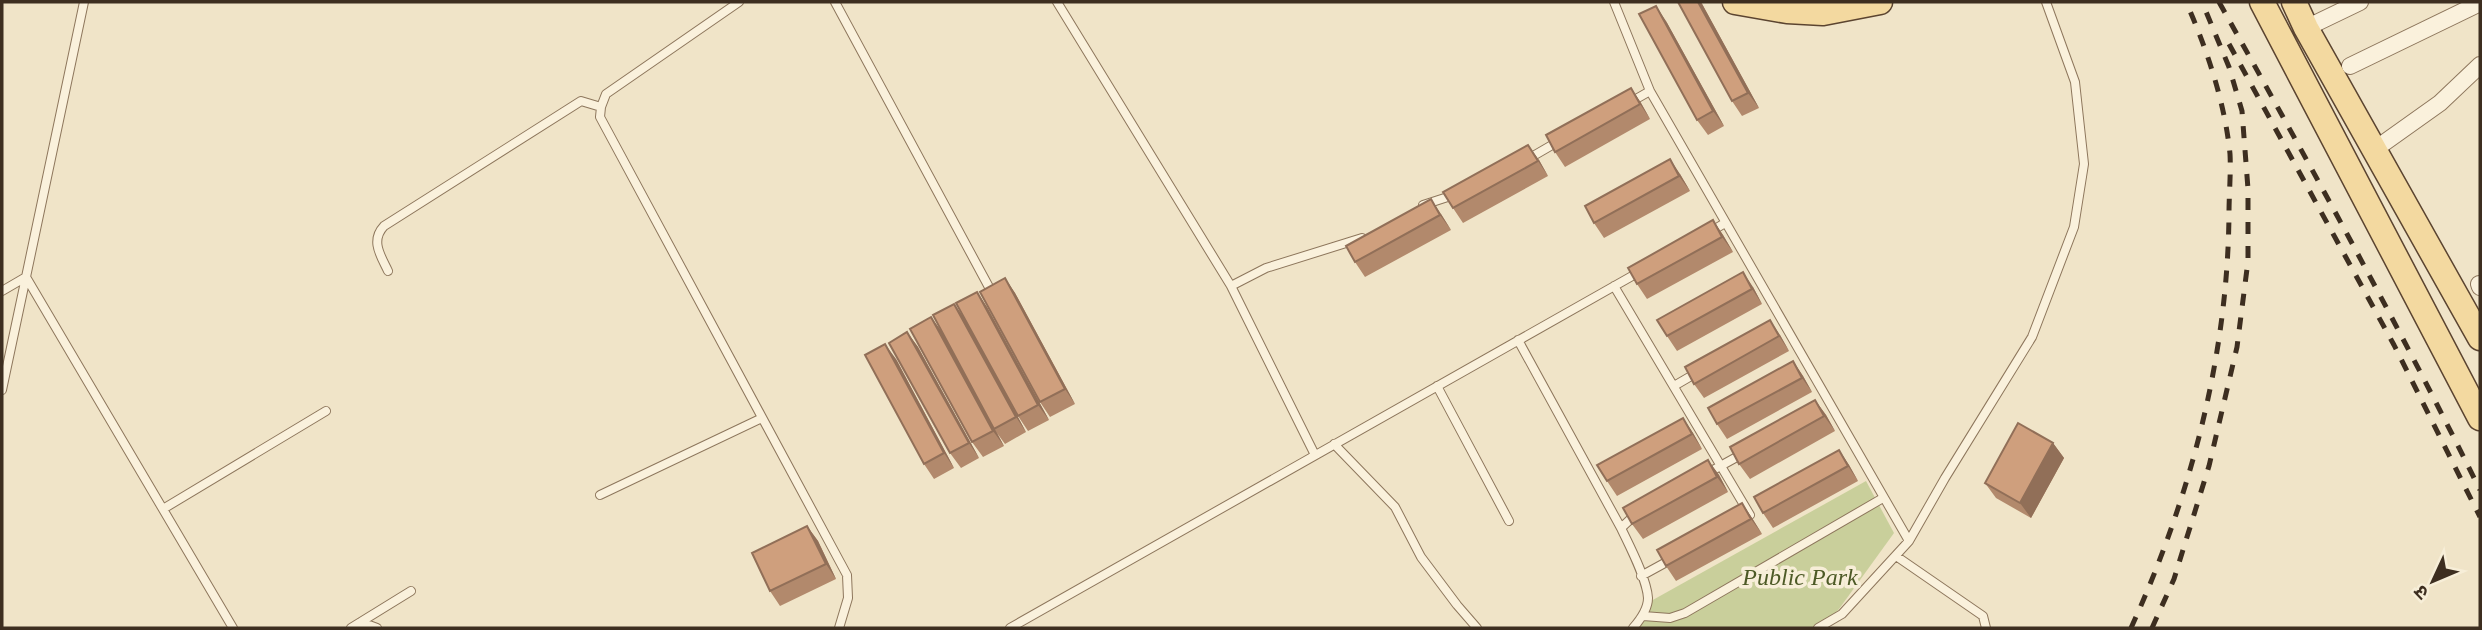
<svg xmlns="http://www.w3.org/2000/svg" width="2482" height="630" viewBox="0 0 2482 630" font-family="'Times New Roman','Noto Sans Devanagari',serif">
  <style>
    .green { fill: #c9cf9b }
    .lines { fill: none; stroke-linecap: round; stroke-linejoin: round }
    .lane-casing { stroke: #8d765c; stroke-width: 10 }
    .street-casing { stroke: #8d765c; stroke-width: 18 }
    .primary-casing { stroke: #5b4430; stroke-width: 27 }
    .lane { stroke: #faf1dc; stroke-width: 8 }
    .street { stroke: #faf1dc; stroke-width: 16 }
    .primary { stroke: #f3d9a0; stroke-width: 24 }
    .rail { stroke: #3d2e20; stroke-width: 5; stroke-dasharray: 12 12; stroke-linecap: butt }
    .wall { fill: #b2896c }
    .shaded-wall { fill: #916f58 }
    .building { fill: #cf9f7d; stroke: #916f58; stroke-width: 2 }
    .labels { text-anchor: middle; stroke-width: 7; stroke-linejoin: round; paint-order: stroke }
    .park-label { font-size: 24px; font-style: italic; fill: #4d5a26; stroke: #f7eed8 }
  </style>
  <rect width="100%" height="100%" fill="#f0e4c8"/>
  <!-- green -->
  <path class="green" d="M1866,481l28,52 -55,76 -17,19h-185l14,-27z"/>
  <g class="lines">
    <defs>
      <path id="lane" d="M84,2l-58,275 207,351
        M739,2l-133,92 -5,13 -1,10 247,458 1,23 -9,30
        M835,2l155,287
        M1057,2l174,284 84,169
        M1614,2l36,89 259,450
        M1629,103l21,-12
        M1528,159l31,-18
        M1423,205l34,-11
        M1710,232l15,-9
        M388,271c-7,-15 -18,-30 -4,-45l197,-125 20,6
        M1231,286l35,-18 96,-30
        M1614,286l136,229
        M2,291l24,-14
        M1518,340l103,188
        M1437,386l72,135
        M1674,386l24,-14
        M2,390l24,-113
        M1334,444l61,63 26,50 36,48 20,23
        M1706,474l38,-21
        M600,495l162,-77
        M163,509l163,-98
        M1896,556l87,60 3,12
        M1641,576l31,-17
        M1643,616l27,2 15,-5 198,-115
        M361,622l16,6
        M351,628l60,-37
        M1010,628l631,-357
        M1633,628c7,-8 15,-19 15,-30 -1,-19 -19,-53 -27,-70l16,-15
        M1818,628l24,-14 67,-73 36,-63 87,-141 42,-110 10,-63 -9,-82 -29,-80"/>
      <path id="street" d="M2306,28l54,-26
        M2350,66l130,-63
        M2374,150l66,-47 40,-38
        M2479,284l1,3"/>
      <path id="primary" d="M1735,2l52,9 36,2 57,-11
        M2262,2l218,416
        M2294,2l12,26 174,310"/>
    </defs>
    <!-- lane casing -->
    <use href="#lane" class="lane-casing"/>
    <!-- street casing -->
    <use href="#street" class="street-casing"/>
    <!-- primary casing -->
    <use href="#primary" class="primary-casing"/>
    <!-- lane -->
    <use href="#lane" class="lane"/>
    <!-- street -->
    <use href="#street" class="street"/>
    <!-- primary -->
    <use href="#primary" class="primary"/>
    <!-- rail -->
    <path class="rail" d="M2219,2c90,161 179,322 261,488
      M2229,44l165,301 86,172
      M2131,628c59,-129 97,-272 98,-415 0,-19 2,-40 1,-59 -5,-51 -23,-105 -44,-152
      M2152,628l22,-49 35,-113 28,-119 11,-86v-72l-6,-78 -13,-44 -27,-65"/>
  </g>
  <!-- wall -->
  <path class="wall" d="M1701,2l58,106 -17,8 -10,-15z
    M1666,21l58,105 -16,9 -11,-15z
    M1631,88l10,15 9,16 -85,48 -10,-15z
    M1539,160l9,16 -85,47 -10,-15z
    M1680,174l10,17 -86,47 -10,-15z
    M1441,214l10,16 -86,47 -10,-15z
    M1713,220l10,15 10,17 -86,47 -10,-15z
    M1005,278l10,15 60,111 -25,13 -10,-15z
    M1753,287l9,17 -85,47 -10,-15z
    M977,292l10,15 62,113 -21,11 -10,-15 -12,-21 20,37 -21,12 -11,-15 -40,-125 9,12z
    M931,317l11,15 62,114 -21,11 -11,-15z
    M907,332l11,15 61,111 -18,10 -11,-15z
    M1780,335l9,16 -85,47 -10,-14z
    M896,359l58,109 -20,11 -10,-15z
    M1793,361l10,15 9,16 -85,47 -10,-15z
    M1815,400l11,15 9,16 -85,48 -11,-15z
    M1683,418l10,15 9,16 -85,47 -10,-15z
    M2053,443l11,15 -33,60 -35,-20 -11,-15z
    M1839,450l10,15 9,16 -85,47 -10,-15z
    M1708,460l11,15 9,17 -85,47 -11,-15z
    M1742,503l10,15 10,16 -86,47 -10,-15z
    M807,526l11,15 18,38 -56,27 -10,-15z"/>
  <!-- shaded-wall -->
  <path class="shaded-wall" d="M1698,2h3l58,106 -11,-15z
    M1656,6l10,15 58,105 -11,-15z
    M1631,88l10,15 9,16 -10,-15z
    M1528,145l11,15 9,16 -10,-15z
    M1670,159l10,15 10,17 -11,-15z
    M1431,199l10,15 10,16 -11,-15z
    M1713,220l10,15 10,17 -11,-15z
    M1743,272l10,15 9,17 -10,-15z
    M1005,278l10,15 60,111 -10,-15z
    M977,292l10,15 62,113 -11,-15z
    M954,304l11,15 61,113 -10,-15z
    M931,317l11,15 62,114 -11,-15z
    M1770,320l10,15 9,16 -10,-15z
    M907,332l11,15 61,111 -10,-15z
    M885,344l11,15 58,109 -10,-15z
    M1793,361l10,15 9,16 -10,-14z
    M1815,400l11,15 9,16 -11,-15z
    M1683,418l10,15 9,16 -10,-15z
    M2053,443l11,15 -33,60 -11,-15z
    M1839,450l10,15 9,16 -10,-15z
    M1708,460l11,15 9,17 -11,-15z
    M1742,503l10,15 10,16 -11,-15z
    M807,526l11,15 18,38 -10,-15z"/>
  <!-- building -->
  <path class="building" d="M1678,2h20l50,91 -16,8z
    M1656,6l57,105 -16,9 -58,-106z
    M1631,88l9,16 -85,48 -9,-17z
    M1528,145l10,16 -85,47 -10,-16z
    M1670,159l9,17 -85,47 -9,-17z
    M1431,199l9,16 -85,47 -9,-16z
    M1713,220l9,17 -85,47 -9,-16z
    M1743,272l9,17 -85,47 -10,-16z
    M1005,278l60,111 -25,13 -60,-110z
    M977,292l61,113 -20,11 -62,-113z
    M954,304l62,113 -22,12 -61,-114z
    M931,317l62,114 -21,11 -62,-113z
    M1770,320l9,16 -85,48 -9,-17z
    M907,332l62,111 -19,10 -61,-110z
    M885,344l59,109 -20,11 -59,-109z
    M1793,361l9,17 -85,46 -9,-16z
    M1815,400l9,16 -85,48 -9,-17z
    M1683,418l9,16 -85,47 -10,-16z
    M2018,423l35,20 -33,60 -35,-20z
    M1839,450l9,16 -85,47 -9,-16z
    M1708,460l9,17 -85,47 -9,-16z
    M1742,503l9,16 -85,47 -9,-16z
    M807,526l19,38 -56,27 -18,-38z"/>
  <g class="labels">
    <!-- park labels -->
    <g class="park-label">
      <text x="1800" y="585">Public Park</text>
    </g>
  </g>
  <!-- border -->
  <rect width="2482" height="630" fill="none" stroke="#3d2e20" stroke-width="7"/>
  <!-- north arrow -->
  <g transform="translate(2433 581) rotate(226)" stroke="#f7eed8" stroke-width="5" paint-order="stroke">
  <path d="M0-5L12 26L0 18L-12 26Z" fill="#3d2e20"/>
  <text y="-10" font-size="19" font-weight="bold" text-anchor="middle" fill="#3d2e20">उ</text>
  </g>
</svg>
